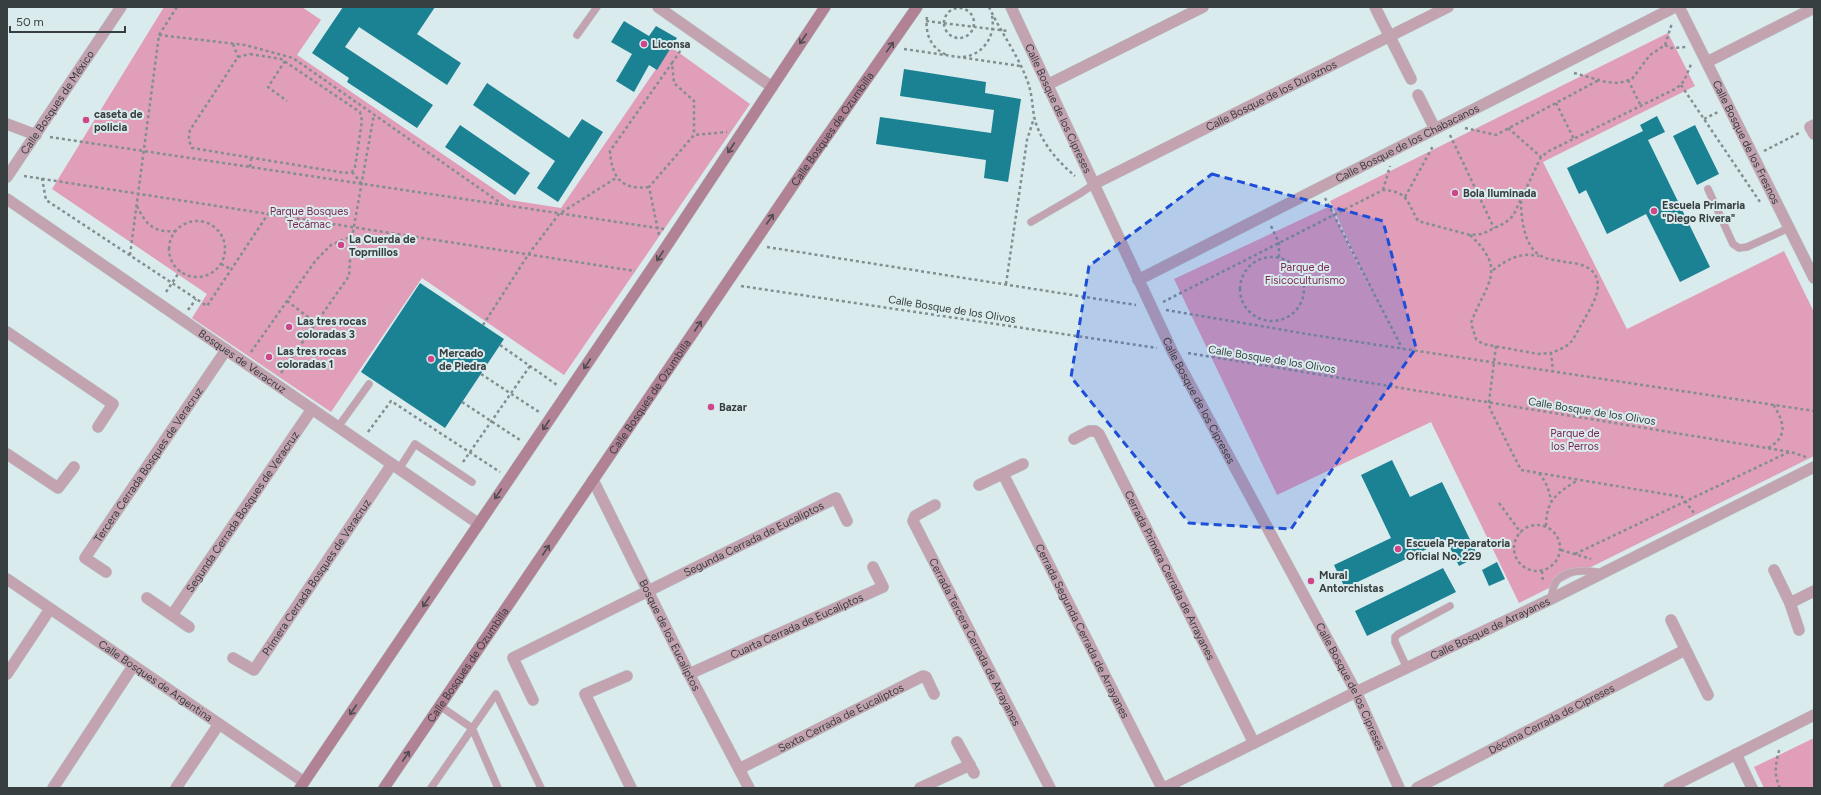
<svg xmlns="http://www.w3.org/2000/svg" width="1821" height="795" viewBox="0 0 1821 795" font-family="Figtree,sans-serif">
  <style>
    .green { fill: #e09eb9 }
    .building { fill: #1a8292 }
    .lines { fill: none; stroke-linecap: round; stroke-linejoin: round }
    .service-casing { stroke: #b9c8cb; stroke-width: 8 }
    .minor-casing { stroke: #b9c8cb; stroke-width: 12 }
    .tertiary-casing { stroke: #b9c8cb; stroke-width: 12 }
    .secondary-casing { stroke: #b9c8cb; stroke-width: 12 }
    .path { stroke: #838e90; stroke-width: 2.5; stroke-dasharray: 3 3; stroke-linecap: butt }
    .service { stroke: #c3a3af; stroke-width: 7 }
    .minor { stroke: #c3a3af; stroke-width: 11 }
    .tertiary { stroke: #c3a3af; stroke-width: 11 }
    .secondary { stroke: #b08294; stroke-width: 11 }
    .oneway { stroke: #4f4c50 }
    .marked { fill: #1d4ed8; fill-opacity: 0.2; stroke: #1d4ed8; stroke-width: 3; stroke-dasharray: 8 5; stroke-linejoin: round }
    .poi-dot { fill: #cc4688; stroke: #daebee; stroke-width: 1.5 }
    .labels { text-anchor: middle; stroke-width: 4; stroke-linejoin: round; paint-order: stroke }
    .poi-label { font-size: 11px; font-weight: bold; fill: #373e3f; stroke: #daebee; text-anchor: start }
    .street-label { font-size: 11px; fill: #373e3f; stroke: #daebee }
    .park-label { font-size: 11px; fill: #7b2a51; stroke: #daebee }
  </style>
  <rect width="100%" height="100%" fill="#daebee"/>
  <!-- green -->
  <path class="green" d="M164,7h138l19,13 -24,35 213,145 51,8 110,-161 79,57 -186,271 -142,-97 -91,134 -139,-94 15,-24 -155,-105z
    M1668,33l27,53 -152,76 84,167 157,-78 30,61v144l-295,147 -88,-181 -154,73 -103,-216 156,-73 41,86 -41,-91z
    M1814,738v50h-50l-10,-21z"/>
  <!-- building -->
  <path class="building" d="M343,7h92l-18,27 44,29 -14,22 -88,-58 -14,20 88,58 -16,23 -70,-46 2,-4 -37,-25z
    M624,21l25,15 7,-10 21,12 -20,32 -8,-5 -15,27 -18,-11 16,-27 -21,-12z
    M904,69l82,13 -1,11 36,6 -13,83 -24,-4 2,-18 -110,-16 4,-27 111,16 3,-23 -94,-14z
    M487,83l82,55 13,-19 21,13 -45,70 -21,-14 18,-27 -82,-56z
    M1657,116l8,16 -17,8 62,127 -30,15 -34,-68 -39,20 -21,-44 -7,4 -12,-26 76,-37 -3,-6z
    M460,125l70,48 -15,22 -70,-48z
    M1695,125l24,49 -22,11 -24,-49z
    M420,283l84,56 -59,89 -84,-56z
    M1392,460l18,37 32,-15 36,74 -19,10 -13,-26 -101,48 -11,-23 57,-27 -30,-63z
    M1497,562l8,17 -16,7 -7,-16z
    M1443,568l13,24 -89,44 -12,-25z"/>
  <g class="lines">
    <defs>
      <path id="service" d="M577,35l20,-28
        M1708,189l25,55 6,4 8,-1 42,-19
        M1031,222l50,-29 13,-9
        M338,427l31,-43
        M399,469l16,-25 57,38
        M1551,599c1,-4 1,-9 3,-13 7,-18 34,-16 49,-13
        M1407,668l-12,-26v-5l3,-3 52,-28
        M440,706l32,22 26,60
        M431,788l65,-94 45,94"/>
      <g id="minor">
        <path d="M658,7l114,80"/>
        <path d="M1375,7l36,72"/>
        <path id="s1" d="M1679,7l135,271"/>
        <path d="M1707,62l107,-54"/>
        <path d="M1047,85l156,-78"/>
        <path d="M1418,95l17,34"/>
        <path d="M1814,125l-4,2 4,7"/>
        <path id="s2" d="M1094,184l354,-177"/>
        <path id="s3" d="M7,199l472,325"/>
        <path id="s4" d="M1138,280l537,-273"/>
        <path d="M7,332l106,72 -15,23"/>
        <path id="s5" d="M1074,439l15,-8h6l4,3 155,309"/>
        <path d="M7,454l51,34 16,-21"/>
        <path id="s6" d="M1003,474l159,314"/>
        <path id="s7" d="M593,480l96,194 60,114"/>
        <path d="M979,485l44,-21"/>
        <path id="s8" d="M935,505l-20,11 -2,5 137,267"/>
        <path d="M1774,570l16,33 9,27"/>
        <path id="s9" d="M106,572l-21,-14 141,-208"/>
        <path id="s10" d="M7,579l297,203"/>
        <path d="M147,598l42,29"/>
        <path d="M1790,603l24,-12"/>
        <path id="s11" d="M172,615l140,-206"/>
        <path d="M1671,620l37,75"/>
        <path id="s12" d="M233,658l21,12 138,-206"/>
        <path d="M7,674l43,-65"/>
        <path id="s13" d="M689,674l194,-87 -10,-20"/>
        <path d="M627,676l-42,18 46,94"/>
        <path id="s14" d="M533,700l-20,-42 323,-160 11,23"/>
        <path d="M957,742l17,31"/>
        <path d="M1736,754l16,34"/>
        <path id="s15" d="M739,769l184,-93 3,1 8,17"/>
        <path d="M53,788l80,-122"/>
        <path d="M176,788l43,-64"/>
        <path d="M920,788l50,-23"/>
        <path id="s16" d="M1164,788l192,-96 189,-90 269,-135"/>
        <path id="s17" d="M1417,788l268,-138"/>
        <path d="M1669,788l145,-73"/>
      </g>
      <g id="tertiary">
        <path id="s18" d="M1011,7l161,344 184,341 43,96"/>
        <path d="M7,124l29,11"/>
        <path id="s19" d="M7,177l114,-170"/>
      </g>
      <g id="secondary">
        <path d="M300,788l356,-526 169,-255"/>
        <path id="s20" d="M384,788l427,-629 106,-152"/>
      </g>
    </defs>
    <!-- service casing -->
    <use href="#service" class="service-casing"/>
    <!-- minor casing -->
    <use href="#minor" class="minor-casing"/>
    <!-- tertiary casing -->
    <use href="#tertiary" class="tertiary-casing"/>
    <!-- secondary casing -->
    <use href="#secondary" class="secondary-casing"/>
    <!-- path -->
    <path class="path" d="M989,7c11,24 29,48 38,73 5,12 5,24 7,36 5,24 23,45 41,60
      M944 23a15 15 0 1 1 30 0a15 15 0 1 1-30 0Z
      M927,17c-2,16 3,31 20,38
      M926,21l82,10
      M159,35l86,10 48,13 209,146
      M687,41l-15,22 2,20 20,18v34
      M233,44l5,13
      M1665,45l6,3 15,-1
      M904,49l116,17
      M250,54l31,5 79,53 2,9 -7,46 -3,5 -7,1 -153,-25c-3,-6 -4,-11 -2,-18l48,-73z
      M963,57c20,-2 33,-21 29,-41
      M285,61l-17,26 19,14
      M1574,73l32,9 13,1 13,-4 18,-24 15,-10 7,-22
      M1628,80l13,26
      M1681,85l79,117
      M1556,103l18,36
      M1704,119l14,-7
      M1465,128l31,7 103,-55
      M1508,128l33,29
      M1450,135l44,93
      M50,137l614,92
      M1764,151l35,-18
      M250,167l1,-8
      M352,172l10,12
      M24,176l611,95
      M42,178l4,22 161,106 61,-92
      M649,187c-28,3 -37,-9 -39,-36l62,-88
      M1383,190l7,-24
      M1405,197l28,-51
      M1325,198l77,150
      M1521,201c0,17 3,46 20,55 7,4 16,4 24,6 8,1 19,2 26,8 17,15 -2,40 -10,55 -3,5 -7,14 -11,18 -5,5 -12,7 -19,10l2,18
      M137,206c9,19 17,27 39,25
      M169 249a28 28 0 1 1 56 0a28 28 0 1 1-56 0Z
      M1271,226l8,17v15
      M659,235l-10,-48 45,-52 33,-3
      M1470,235c39,36 15,49 1,88l5,16 7,5 55,10 13,-1
      M767,247l369,58
      M130,255l29,-220 18,-28
      M1240 289a32 32 0 1 1 64 0a32 32 0 1 1-64 0Z
      M221,264l10,5
      M1493,270c15,-11 27,-18 46,-14
      M1006,284l21,-144 7,-22
      M741,286l416,62
      M166,292l14,-21
      M287,301l29,22
      M1163,302l220,-112c25,1 24,12 35,31l52,14 12,-1 23,-11 8,-7 28,-59 8,-6 128,-63 7,-7 8,-19
      M188,310l8,-11
      M1166,310l153,26 495,75
      M483,325l45,-70 31,-41 57,-36
      M500,345l57,40
      M1496,346l-7,56 1,7 31,61 161,27 12,16
      M251,352l65,-92 15,-15 21,-9
      M1188,353l603,99 15,5
      M281,373l68,-97 2,-33 23,-129
      M481,374l58,38
      M462,402l58,38
      M368,432l23,-31 109,71
      M1768,448c21,-12 16,-26 5,-44
      M463,462l67,-96
      M1539,473c7,9 10,16 12,28
      M1499,503l22,30
      M1514 548a23 23 0 1 1 46 0a23 23 0 1 1-46 0Z
      M1546,526c0,-26 11,-33 32,-46
      M1561,550l30,9
      M1575,554l214,-102
      M1542,571l1,12
      M1780,788c-7,-15 -4,-26 0,-41"/>
    <!-- service -->
    <use href="#service" class="service"/>
    <!-- minor -->
    <use href="#minor" class="minor"/>
    <!-- tertiary -->
    <use href="#tertiary" class="tertiary"/>
    <!-- secondary -->
    <use href="#secondary" class="secondary"/>
  </g>
  <!-- one-way arrows -->
  <defs><path id="oneway-shaft" d="M-6 0H5M1.5-3L5.5 0L1.5 3" fill="none" stroke-width="1.6" stroke-linecap="round" stroke-linejoin="round"/></defs>
  <g class="oneway">
    <use href="#oneway-shaft" transform="translate(803 39) rotate(124)"/>
    <use href="#oneway-shaft" transform="translate(890 47) rotate(-55)"/>
    <use href="#oneway-shaft" transform="translate(731 148) rotate(124)"/>
    <use href="#oneway-shaft" transform="translate(770 219) rotate(-56)"/>
    <use href="#oneway-shaft" transform="translate(660 256) rotate(123)"/>
    <use href="#oneway-shaft" transform="translate(698 326) rotate(-56)"/>
    <use href="#oneway-shaft" transform="translate(587 364) rotate(124)"/>
    <use href="#oneway-shaft" transform="translate(546 425) rotate(124)"/>
    <use href="#oneway-shaft" transform="translate(498 494) rotate(124)"/>
    <use href="#oneway-shaft" transform="translate(546 550) rotate(-56)"/>
    <use href="#oneway-shaft" transform="translate(426 602) rotate(124)"/>
    <use href="#oneway-shaft" transform="translate(353 710) rotate(124)"/>
    <use href="#oneway-shaft" transform="translate(406 756) rotate(-56)"/>
  </g>
  <!-- marked area -->
  <path class="marked" d="M1212,174l171,47 33,127 -125,181 -102,-6 -118,-146 18,-111z"/>
  <!-- markers -->
  <g class="poi-dot">
    <circle cx="644" cy="44" r="4"/>
    <circle cx="86" cy="120" r="4"/>
    <circle cx="1455" cy="193" r="4"/>
    <circle cx="1654" cy="211" r="4"/>
    <circle cx="341" cy="245" r="4"/>
    <circle cx="289" cy="327" r="4"/>
    <circle cx="269" cy="357" r="4"/>
    <circle cx="431" cy="359" r="4"/>
    <circle cx="711" cy="407" r="4"/>
    <circle cx="1398" cy="549" r="4"/>
    <circle cx="1311" cy="581" r="4"/>
  </g>
  <g class="labels">
    <!-- poi labels -->
    <g class="poi-label">
      <text x="652" y="48">Liconsa</text>
      <text x="94" y="118">caseta de<tspan x="94" dy="13">policia</tspan></text>
      <text x="1463" y="197">Bola Iluminada</text>
      <text x="1662" y="209">Escuela Primaria<tspan x="1662" dy="13">"Diego Rivera"</tspan></text>
      <text x="349" y="243">La Cuerda de<tspan x="349" dy="13">Toprnillos</tspan></text>
      <text x="297" y="325">Las tres rocas<tspan x="297" dy="13">coloradas 3</tspan></text>
      <text x="277" y="355">Las tres rocas<tspan x="277" dy="13">coloradas 1</tspan></text>
      <text x="439" y="357">Mercado<tspan x="439" dy="13">de Piedra</tspan></text>
      <text x="719" y="411">Bazar</text>
      <text x="1406" y="547">Escuela Preparatoria<tspan x="1406" dy="13">Oficial No. 229</tspan></text>
      <text x="1319" y="579">Mural<tspan x="1319" dy="13">Antorchistas</tspan></text>
    </g>
    <!-- street labels -->
    <g class="street-label">
      <text dy="4" stroke="none"><textPath href="#s2" startOffset="198">Calle Bosque de los Duraznos</textPath></text>
      <text dy="4" stroke="none"><textPath href="#s19" startOffset="90">Calle Bosques de México</textPath></text>
      <text dy="4" stroke="none"><textPath href="#s18" startOffset="112">Calle Bosque de los Cipreses</textPath></text>
      <text dy="4" stroke="none"><textPath href="#s20" startOffset="797">Calle Bosques de Ozumbilla</textPath></text>
      <text dy="4" stroke="none"><textPath href="#s1" startOffset="151">Calle Bosque de los Fresnos</textPath></text>
      <text dy="4" stroke="none"><textPath href="#s4" startOffset="302">Calle Bosque de los Chabacanos</textPath></text>
      <text transform="translate(952 309) rotate(9)" y="4">Calle Bosque de los Olivos</text>
      <text transform="translate(1272 359) rotate(9)" y="4">Calle Bosque de los Olivos</text>
      <text dy="4" stroke="none"><textPath href="#s3" startOffset="286">Bosques de Veracruz</textPath></text>
      <text dy="4" stroke="none"><textPath href="#s20" startOffset="473">Calle Bosques de Ozumbilla</textPath></text>
      <text dy="4" stroke="none"><textPath href="#s18" startOffset="436">Calle Bosque de los Cipreses</textPath></text>
      <text transform="translate(1592 411) rotate(9)" y="4">Calle Bosque de los Olivos</text>
      <text dy="4" stroke="none"><textPath href="#s9" startOffset="138">Tercera Cerrada Bosques de Veracruz</textPath></text>
      <text dy="4" stroke="none"><textPath href="#s11" startOffset="125">Segunda Cerrada Bosques de Veracruz</textPath></text>
      <text dy="4" stroke="none"><textPath href="#s14" startOffset="315">Segunda Cerrada de Eucaliptos</textPath></text>
      <text dy="4" stroke="none"><textPath href="#s5" startOffset="186">Cerrada Primera Cerrada de Arrayanes</textPath></text>
      <text dy="4" stroke="none"><textPath href="#s12" startOffset="136">Primera Cerrada Bosques de Veracruz</textPath></text>
      <text dy="4" stroke="none"><textPath href="#s13" startOffset="118">Cuarta Cerrada de Eucaliptos</textPath></text>
      <text dy="4" stroke="none"><textPath href="#s16" startOffset="363">Calle Bosque de Arrayanes</textPath></text>
      <text dy="4" stroke="none"><textPath href="#s6" startOffset="176">Cerrada Segunda Cerrada de Arrayanes</textPath></text>
      <text dy="4" stroke="none"><textPath href="#s7" startOffset="173">Bosque de los Eucaliptos</textPath></text>
      <text dy="4" stroke="none"><textPath href="#s8" startOffset="164">Cerrada Tercera Cerrada de Arrayanes</textPath></text>
      <text dy="4" stroke="none"><textPath href="#s20" startOffset="149">Calle Bosques de Ozumbilla</textPath></text>
      <text dy="4" stroke="none"><textPath href="#s10" startOffset="180">Calle Bosques de Argentina</textPath></text>
      <text dy="4" stroke="none"><textPath href="#s18" startOffset="760">Calle Bosque de los Cipreses</textPath></text>
      <text dy="4" stroke="none"><textPath href="#s15" startOffset="114">Sexta Cerrada de Eucaliptos</textPath></text>
      <text dy="4" stroke="none"><textPath href="#s17" startOffset="151">Décima Cerrada de Cipreses</textPath></text>
    </g>
    <!-- park labels -->
    <g class="park-label">
      <text x="309" y="215">Parque Bosques<tspan x="309" dy="13">Tecámac</tspan></text>
      <text x="1305" y="271">Parque de<tspan x="1305" dy="13">Fisicoculturismo</tspan></text>
      <text x="1575" y="437">Parque de<tspan x="1575" dy="13">los Perros</tspan></text>
    </g>
  </g>
  <!-- border -->
  <rect width="1821" height="795" fill="none" stroke="#373e3f" stroke-width="16"/>
  <!-- scale -->
  <path d="M10 26v6h115v-6" fill="none" stroke="#373e3f" stroke-width="2"/>
  <text x="16" y="26" font-size="12" fill="#373e3f" stroke="#daebee" stroke-width="3" paint-order="stroke">50 m</text>
</svg>
